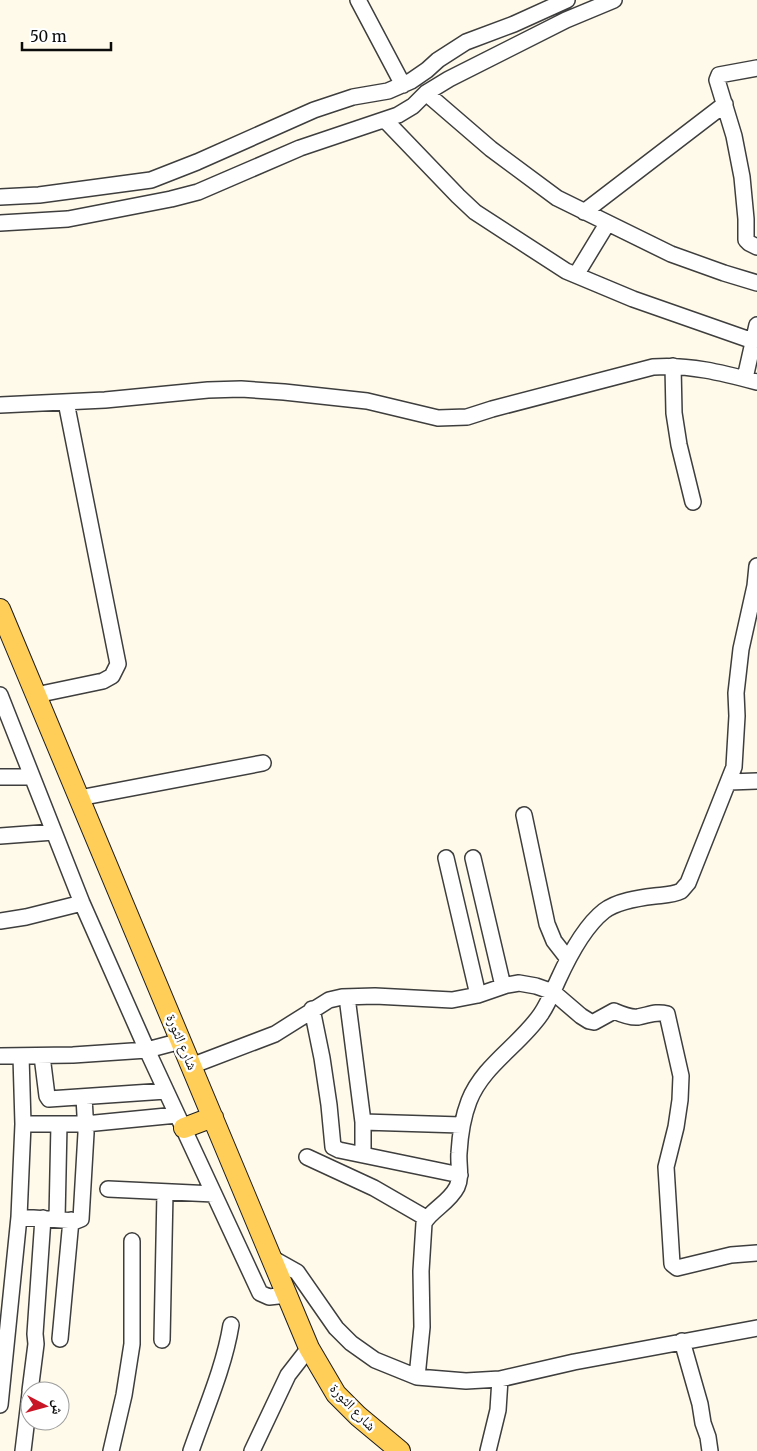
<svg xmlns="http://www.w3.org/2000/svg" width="757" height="1451" viewBox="0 0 757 1451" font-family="Merriweather,'Noto Naskh Arabic',serif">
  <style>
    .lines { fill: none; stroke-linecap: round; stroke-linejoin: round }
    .minor-casing { stroke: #3e3e3e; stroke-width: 18 }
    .major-casing { stroke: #1c1c1c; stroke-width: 22 }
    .minor { stroke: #fff; stroke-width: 15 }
    .major { stroke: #ffce59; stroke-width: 20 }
    .labels { text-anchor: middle; stroke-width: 5; stroke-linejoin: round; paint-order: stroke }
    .street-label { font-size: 14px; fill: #0b0b0b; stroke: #fff }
  </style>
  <rect width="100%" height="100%" fill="#fffae9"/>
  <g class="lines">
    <defs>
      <path id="minor" d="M358,0l45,85
        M757,68l-38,7 -2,5 17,56 8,41 4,42v21l3,3 8,4
        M426,93l65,56 66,49 114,56 53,19 33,10
        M385,120l73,76 17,16 91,59 67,28 120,42
        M0,197l39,-2 112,-15 46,-18 117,-52 39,-13 35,-6 23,-10 16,-11 11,-10 28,-18 48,-18 53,-24
        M584,212l141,-108
        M0,223l68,-4 103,-20 27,-7 102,-44 98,-33 15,-9 13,-13 23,-14 117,-59 48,-20
        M576,275l31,-51
        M673,366l1,47 5,32 14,57
        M745,378l12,-53
        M0,405l105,-5 103,-10 33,-1 43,3 83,9 71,17 29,-1 25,-8 161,-42c35,-3 70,6 104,15
        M0,695l82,208 65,147 34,-9
        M36,695l67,-14 9,-5 6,-12 -52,-262
        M0,777h32
        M729,782l28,-1
        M79,798l184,-35
        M524,815l23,109 7,17 14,18
        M0,836l54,-4
        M446,858l32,137
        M473,858l30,128
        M0,921l26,-4 56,-14
        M347,997l16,125v33
        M312,1009l10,49 7,47 4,42 6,3 121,25
        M0,1056l73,-1 74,-5 113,243 9,4 18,-2
        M42,1056l5,40 2,3 117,-8
        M191,1066l84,-32 54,-34 13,-3 33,-1 77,4 26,-5 29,-10 12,-2 17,3 17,6 28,24 8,5 5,1 20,-11c7,3 16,7 24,6 11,-2 18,-6 29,-3l14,62 -1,24 -4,27 -10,40 6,97 5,4 54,-13 26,-2
        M363,1122l98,3
        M23,1124h62l92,-9
        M307,1157l67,31 52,30
        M108,1189l106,5
        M19,1217l57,4 5,-2 5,-86 -2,-36
        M57,1219l2,-95
        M272,1258l25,14 39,56 15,15 24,17 42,17 49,4 34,-2 74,-17 183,-34
        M60,1339l11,-119
        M162,1340l3,-148
        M682,1341l18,63 3,19 5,14 2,14
        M417,1377l5,-50 -1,-56 3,-48c7,-13 25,-20 33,-36 5,-11 1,-23 2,-34 1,-18 3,-34 10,-52 14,-36 51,-56 72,-87 7,-10 12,-23 17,-34 10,-22 27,-54 46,-69 13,-10 34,-13 51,-15 8,-1 18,-1 26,-5 2,-2 5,-6 7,-8l46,-116 3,-51 -1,-23 5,-44 14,-63 2,-20
        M30,1391l6,-47 -1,-10 8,-116
        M0,1405l19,-188 4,-93 -2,-68
        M23,1451l7,-58
        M111,1451l13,-56 8,-51v-103
        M191,1451c14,-41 33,-83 40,-126
        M252,1451l36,-76 21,-27
        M488,1451l10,-41 2,-31"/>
      <path id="major" d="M0,609l309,739 27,46 22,22 42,35
        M184,1128l29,-11"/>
    </defs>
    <!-- minor casing -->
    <use href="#minor" class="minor-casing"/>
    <!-- major casing -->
    <use href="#major" class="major-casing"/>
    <!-- minor -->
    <use href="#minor" class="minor"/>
    <!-- major -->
    <use href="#major" class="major"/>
  </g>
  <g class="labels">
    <!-- street labels -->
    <g class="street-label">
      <text transform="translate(182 1042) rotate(67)" y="5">شارع الثورة</text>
      <text transform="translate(353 1407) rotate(46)" y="5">شارع الثورة</text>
    </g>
  </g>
  <!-- north arrow -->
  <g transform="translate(45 1406) rotate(96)"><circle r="24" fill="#ffffff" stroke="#9d9d9d"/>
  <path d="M0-4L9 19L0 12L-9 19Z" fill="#c81627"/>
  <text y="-8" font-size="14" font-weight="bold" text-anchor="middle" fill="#0b0b0b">ش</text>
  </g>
  <!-- scale -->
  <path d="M22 42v8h89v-8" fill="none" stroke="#0b0b0b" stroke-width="2.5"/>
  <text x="30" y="42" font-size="15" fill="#0b0b0b" stroke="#ffffff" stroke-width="4" paint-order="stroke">50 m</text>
</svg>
